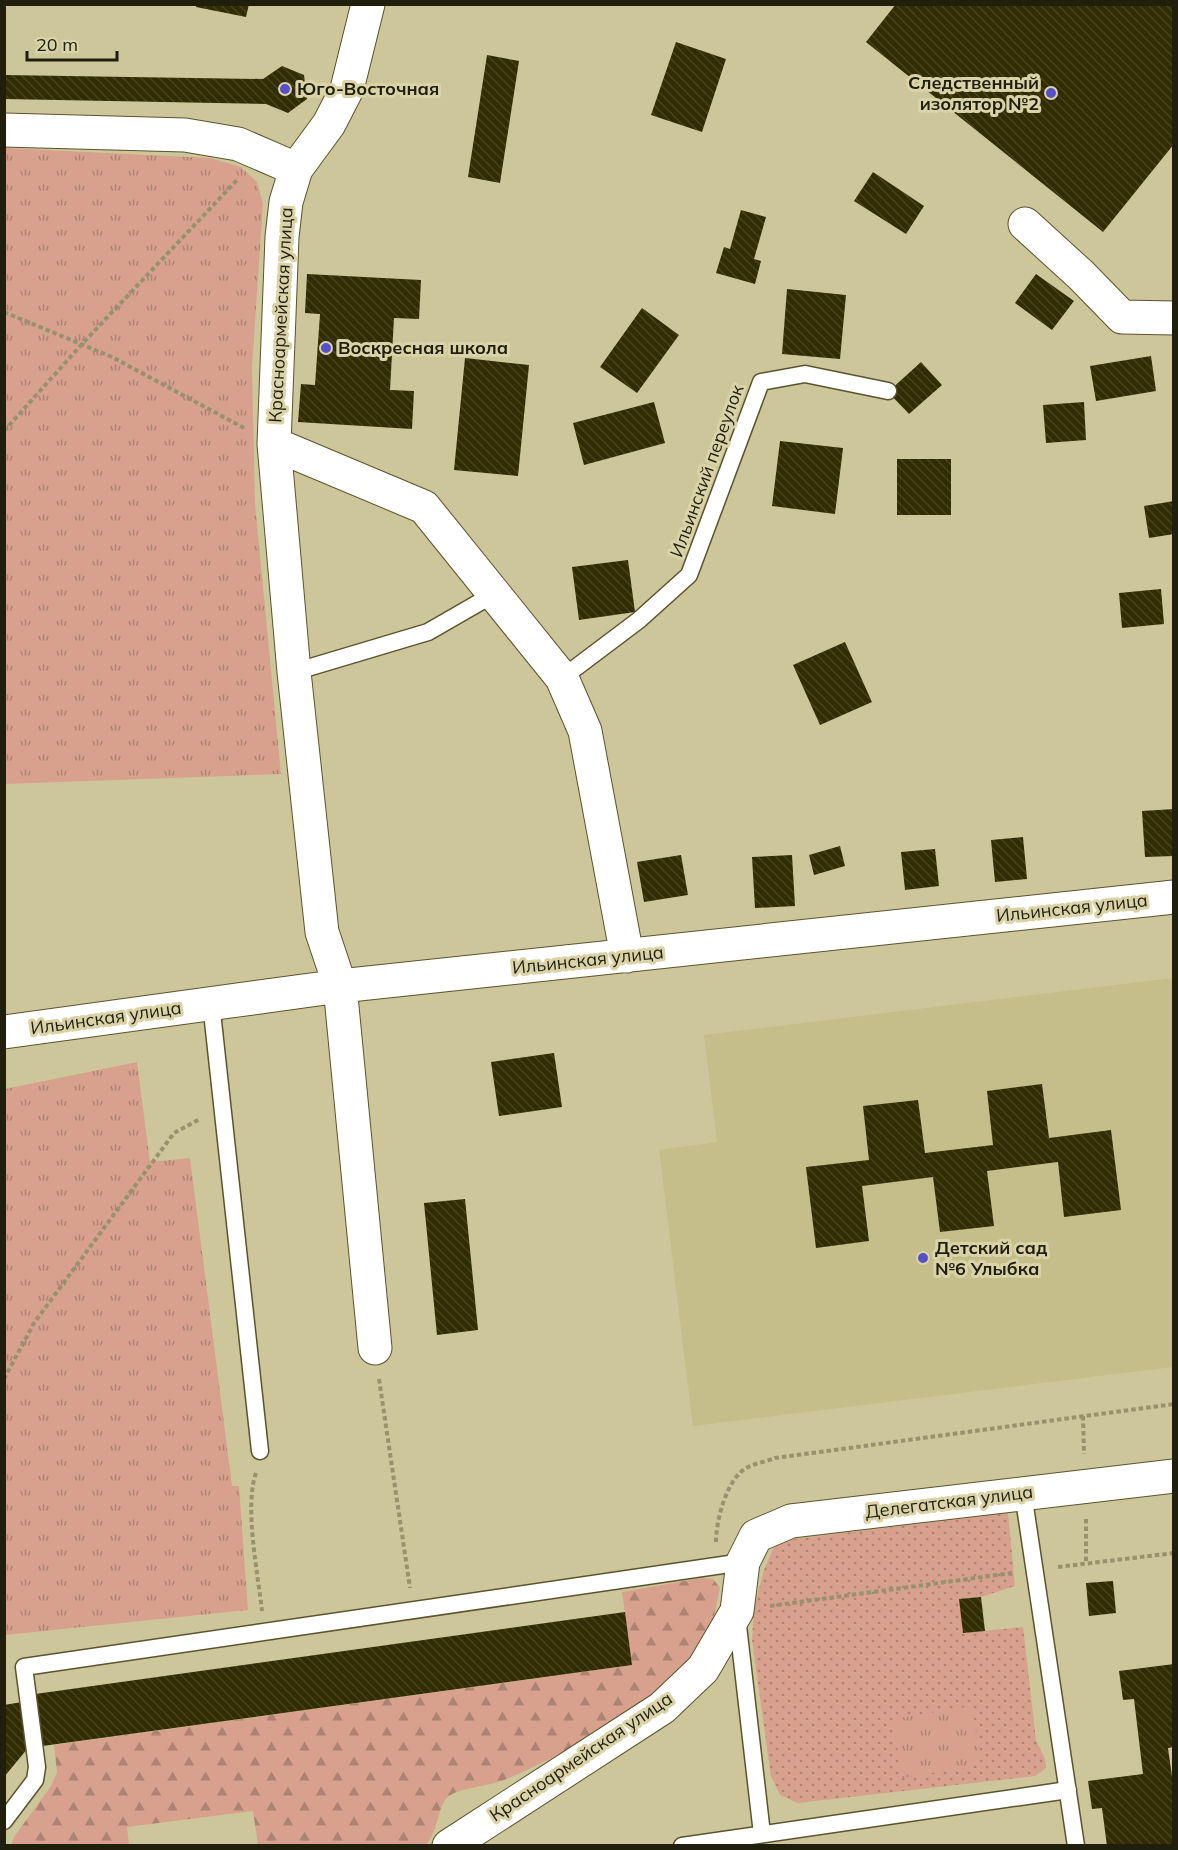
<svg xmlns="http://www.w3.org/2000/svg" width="1178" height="1850" viewBox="0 0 1178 1850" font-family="Mulish,sans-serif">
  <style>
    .built { fill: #c5bd8a }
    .grass { fill: url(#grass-dots) }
    .forest { fill: url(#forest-firs) }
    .park { fill: url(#park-tufts) }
    .building { fill: url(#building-back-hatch) }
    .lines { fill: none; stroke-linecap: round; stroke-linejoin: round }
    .lane-casing { stroke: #5a542c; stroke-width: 19 }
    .street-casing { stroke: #5a542c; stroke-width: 35 }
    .path { stroke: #97916e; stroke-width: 4; stroke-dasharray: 4.5 3; stroke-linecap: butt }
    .lane { stroke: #fff; stroke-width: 16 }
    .street { stroke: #fff; stroke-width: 33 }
    .poi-dot { fill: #574fc7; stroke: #dad3a7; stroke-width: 2 }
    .labels { text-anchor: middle; stroke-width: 6; stroke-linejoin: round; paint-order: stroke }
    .poi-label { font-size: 18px; font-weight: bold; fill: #201e0d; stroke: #dad3a7; text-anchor: start }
    .street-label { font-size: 18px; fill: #201e0d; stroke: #dad3a7 }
  </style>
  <defs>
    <pattern id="grass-dots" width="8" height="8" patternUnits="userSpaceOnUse" patternTransform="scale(1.5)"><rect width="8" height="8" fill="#d7a18e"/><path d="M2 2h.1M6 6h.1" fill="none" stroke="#ae8372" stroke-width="1.8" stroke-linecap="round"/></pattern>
    <pattern id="forest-firs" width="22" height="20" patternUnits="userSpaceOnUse" patternTransform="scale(1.5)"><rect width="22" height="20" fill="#d7a18e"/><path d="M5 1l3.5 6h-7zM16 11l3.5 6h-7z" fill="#ae8372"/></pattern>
    <pattern id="park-tufts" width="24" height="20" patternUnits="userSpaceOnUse" patternTransform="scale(1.5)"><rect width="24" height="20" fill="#d7a18e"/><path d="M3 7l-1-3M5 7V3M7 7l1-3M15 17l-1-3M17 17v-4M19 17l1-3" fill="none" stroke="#ae8372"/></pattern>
    <pattern id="building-back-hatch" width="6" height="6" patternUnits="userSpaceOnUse" patternTransform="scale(1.5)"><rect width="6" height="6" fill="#322c02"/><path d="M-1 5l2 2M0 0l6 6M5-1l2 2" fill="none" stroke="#47421d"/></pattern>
  </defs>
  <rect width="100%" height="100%" fill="#cdc69a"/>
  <!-- built -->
  <path class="built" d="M1173,978v389l-480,59 -34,-276 58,-8 -13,-107z"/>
  <!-- grass -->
  <path class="grass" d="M1008,1513l7,73 -34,11 -21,2 3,34 60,-6 13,113 9,19 1,9 -11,8 -237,27 -18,-8 -9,-19 -19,-136 2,-32 10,-38 10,-23 11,-7z"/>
  <!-- forest -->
  <path class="forest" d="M702,1578l11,1 7,9c-3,13 -5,27 -10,40 -26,61 -146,128 -206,152 -14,6 -47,8 -56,17 -11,9 -9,33 -22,48h-168l-5,-34 -126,16 2,18 -118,1 3,-9 37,-51 6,-14 -3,-27 578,-80 -10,-73z"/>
  <!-- park -->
  <path class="park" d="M5,148l205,10 31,9 16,15 6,22 -11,163 3,137 26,270 -276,10z
    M137,1062l13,100 40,-4 42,328h7l9,124 -243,25v-546z
    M972,1706l9,59 -79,13 -9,-59z"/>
  <!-- building -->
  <path class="building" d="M196,4h53l-3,13 -50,-10z
    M896,4h278v140l-71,88 -237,-190z
    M676,42l50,17 -24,73 -51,-17z
    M487,55l32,6 -19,122 -32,-6z
    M282,66l22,9 3,24 -19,14 -22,-9 -262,-5v-24l259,4z
    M873,172l51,34 -18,28 -52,-33z
    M741,210l25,7 -12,42 7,2 -6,23 -39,-11 8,-26 6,2z
    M307,274l114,6 -2,39 -25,-1 -4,72 24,1 -2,38 -114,-7 3,-38 14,1 5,-71 -15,-1z
    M1036,274l38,27 -22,29 -37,-27z
    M787,289l59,6 -6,64 -58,-5z
    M642,308l37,27 -42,58 -37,-26z
    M1151,356l5,35 -60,10 -6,-35z
    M465,358l64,7 -11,111 -64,-6z
    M921,362l21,23 -33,29 -21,-22z
    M654,402l11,41 -81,22 -11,-42z
    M1084,402l2,38 -40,3 -3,-38z
    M780,441l63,7 -8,66 -63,-8z
    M897,459h54v56h-54z
    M1174,501v33l-25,4 -5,-32z
    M628,560l7,52 -56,8 -7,-53z
    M1161,589l3,35 -42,4 -3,-35z
    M845,642l27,60 -52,23 -27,-60z
    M1174,809v47l-29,1 -3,-46z
    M1023,837l4,42 -32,3 -4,-42z
    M840,846l5,20 -31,9 -5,-20z
    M935,849l4,37 -34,4 -4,-38z
    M681,855l7,40 -44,7 -7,-40z
    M792,855l3,51 -40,2 -3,-51z
    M554,1053l8,54 -63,9 -8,-54z
    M1042,1084l7,54 62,-8 10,80 -57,7 -6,-55 -71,9 7,55 -54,6 -7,-55 -71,9 7,55 -53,7 -10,-81 63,-7 -6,-54 55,-6 7,53 68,-8 -6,-54z
    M465,1199l13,131 -41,5 -13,-132z
    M1113,1581l3,32 -27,3 -3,-33z
    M981,1597l4,34 -22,2 -4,-34z
    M625,1612l7,53 -604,83 -24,29v-72l24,-4v-6z
    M1174,1664v83l-6,1 6,43v55h-67l-5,-38 -10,1 -4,-28 55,-7 -9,-75 -11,1 -4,-29z"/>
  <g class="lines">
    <defs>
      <path id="lane" d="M294,672l134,-40 66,-38
        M562,678l77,-58 50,-45 72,-193 44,-8 83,17
        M211,1003l49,448
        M1023,1493l53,353
        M737,1617l25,217
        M4,1821l31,-41 2,-13 -13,-100 719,-105
        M682,1846l386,-56"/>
      <path id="street" d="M368,4l-21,85 -18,35 -33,45 -10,33 -4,35 -8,207 150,63 138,171 23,53 42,225
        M4,130l181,5 53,9 58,25
        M1025,224l56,51 41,42 52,1
        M274,444l20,228 28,260 18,54 35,362
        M4,1032l336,-46 834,-89
        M449,1846l213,-138 41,-39 34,-58 6,-49 13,-26 35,-15 383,-45"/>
    </defs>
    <!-- lane casing -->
    <use href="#lane" class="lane-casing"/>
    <!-- street casing -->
    <use href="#street" class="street-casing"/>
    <!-- path -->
    <path class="path" d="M4,312l108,45 132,71
      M4,431l78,-87 156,-165
      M4,1379l30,-56 140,-190 26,-14
      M379,1379l31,209
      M1083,1416l1,38
      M256,1473c-12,33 2,101 6,138
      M1086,1519v45
      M716,1542c0,-22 11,-65 32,-75 9,-4 19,-6 27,-9l399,-54
      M1058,1567l116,-14
      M770,1606l242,-33"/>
    <!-- lane -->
    <use href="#lane" class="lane"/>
    <!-- street -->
    <use href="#street" class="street"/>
  </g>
  <!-- markers -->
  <g class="poi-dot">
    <circle cx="285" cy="89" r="6"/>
    <circle cx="1051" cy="93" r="6"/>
    <circle cx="326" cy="348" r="6"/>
    <circle cx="923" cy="1258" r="6"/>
  </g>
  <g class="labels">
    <!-- poi labels -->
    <g class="poi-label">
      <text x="1039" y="89" text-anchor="end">Следственный<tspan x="1039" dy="21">изолятор №2</tspan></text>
      <text x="297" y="95">Юго-Восточная</text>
      <text x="338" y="354">Воскресная школа</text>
      <text x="935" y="1254">Детский сад<tspan x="935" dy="21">№6 Улыбка</tspan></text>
    </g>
    <!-- street labels -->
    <g class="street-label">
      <text transform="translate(281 315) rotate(-87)" y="6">Красноармейская улица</text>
      <text transform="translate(707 471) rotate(-70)" y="6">Ильинский переулок</text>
      <text transform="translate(1072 908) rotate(-6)" y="6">Ильинская улица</text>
      <text transform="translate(588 960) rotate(-6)" y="6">Ильинская улица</text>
      <text transform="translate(106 1018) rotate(-8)" y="6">Ильинская улица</text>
      <text transform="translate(949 1502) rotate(-7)" y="6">Делегатская улица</text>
      <text transform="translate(581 1757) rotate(-34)" y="6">Красноармейская улица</text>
    </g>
  </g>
  <!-- border -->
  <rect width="1178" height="1850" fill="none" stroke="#201e0d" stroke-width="12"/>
  <!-- scale -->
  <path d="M27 51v9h90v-9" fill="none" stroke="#201e0d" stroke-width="3"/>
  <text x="36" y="51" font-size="18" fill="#201e0d" stroke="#dad3a7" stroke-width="4.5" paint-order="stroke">20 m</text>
</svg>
